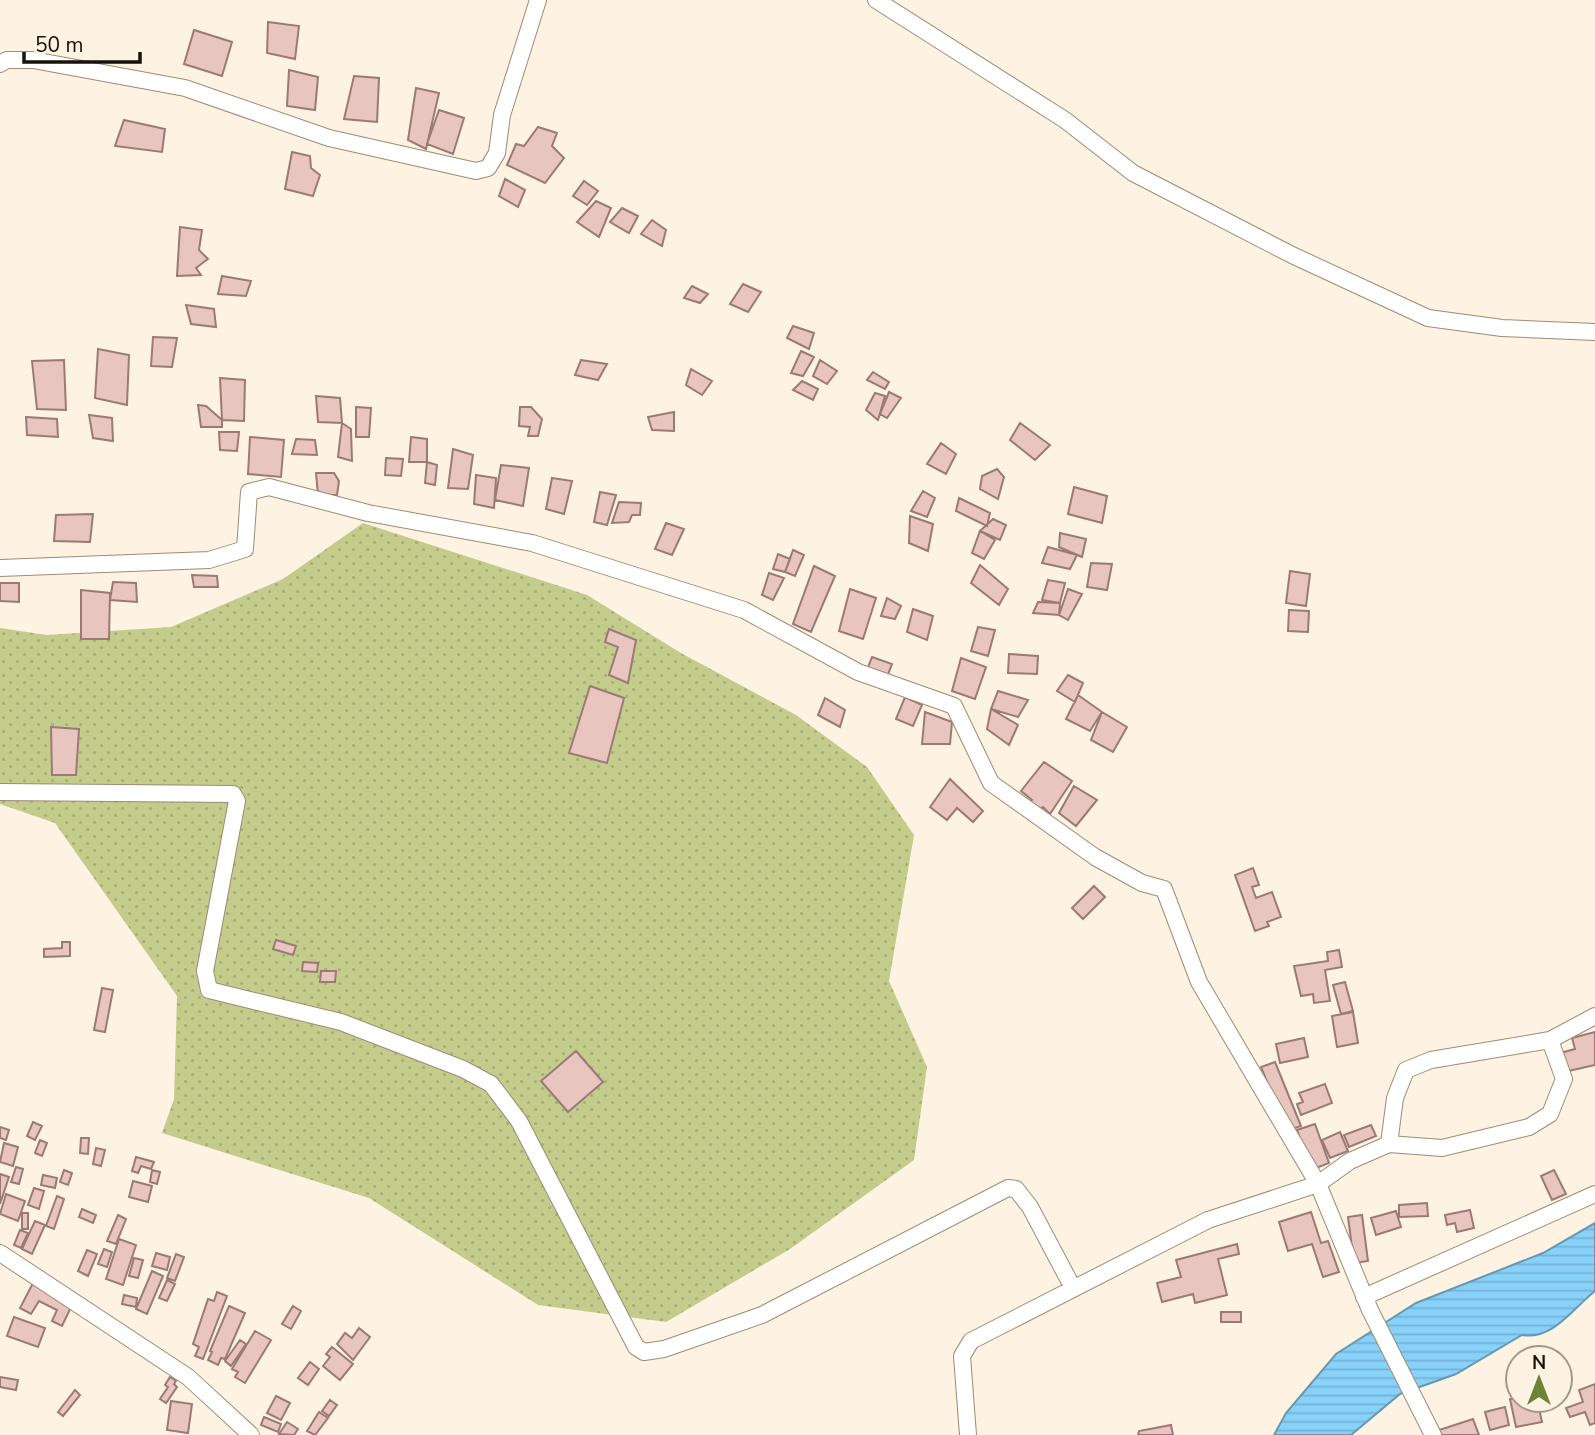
<svg xmlns="http://www.w3.org/2000/svg" width="1595" height="1435" viewBox="0 0 1595 1435" font-family="'Nunito Sans',sans-serif">
  <style>
    .grass { fill: url(#grass-dots) }
    .water { fill: url(#water-rules); stroke: #6798b1; stroke-width: 2 }
    .building { fill: #e8c5bf; stroke: #9b7a75; stroke-width: 2 }
    .lines { fill: none; stroke-linecap: round; stroke-linejoin: round }
    .street-casing { stroke: #9e8b73; stroke-width: 18 }
    .street { stroke: #fff; stroke-width: 16 }
  </style>
  <defs>
    <pattern id="grass-dots" width="8" height="8" patternUnits="userSpaceOnUse" patternTransform="scale(1.75)"><rect width="8" height="8" fill="#c4cc8b"/><path d="M2 2h.1M6 6h.1" fill="none" stroke="#a8ae77" stroke-width="1.8" stroke-linecap="round"/></pattern>
    <pattern id="water-rules" width="6" height="5" patternUnits="userSpaceOnUse" patternTransform="scale(1.75)"><rect width="6" height="5" fill="#88d1f9"/><path d="M0 2.5h6" fill="none" stroke="#75b2d4"/></pattern>
  </defs>
  <rect width="100%" height="100%" fill="#fef2e2"/>
  <!-- grass -->
  <path class="grass" d="M363,523l224,72 94,58 115,62 71,52 47,68 -25,146 38,86 -13,93 -124,89 -124,73 -128,-17 -169,-107 -207,-65 12,-34 3,-103 -122,-173 -55,-19v-176l47,7 124,-8 112,-48z"/>
  <!-- water -->
  <path class="water" d="M1595,1223v68c-23,18 -42,49 -73,44l-66,39 -56,20 -49,41h-77l12,-22 50,-59 80,-51 127,-50z"/>
  <!-- building -->
  <path class="building" d="M268,22l31,4 -4,33 -28,-6z
    M194,30l38,12 -10,34 -38,-12z
    M289,70l29,7 -3,33 -28,-4z
    M354,76l25,2 -2,44 -33,-3z
    M416,88l23,5 -13,56 -18,-9z
    M439,110l25,8 -11,36 -26,-10z
    M124,120l41,9 -3,23 -47,-6z
    M538,127l19,6 -5,13 12,12 -19,25 -38,-18 9,-21 8,2z
    M292,152l18,4 1,12 9,7 -7,21 -28,-7z
    M505,179l20,11 -7,17 -19,-11z
    M584,181l14,10 -11,14 -14,-9z
    M596,201l15,7 -12,29 -22,-15z
    M622,208l16,8 -9,17 -19,-11z
    M652,220l14,10 -4,16 -21,-12z
    M180,227l22,3 -3,20 9,9 -12,9 5,7 -24,1z
    M222,276l29,5 -5,15 -28,-2z
    M743,284l18,8 -13,20 -18,-8z
    M692,286l16,8 -8,9 -16,-5z
    M186,305l28,4 2,18 -25,-3z
    M793,326l21,7 -5,16 -22,-11z
    M153,337l24,1 -5,29 -21,-1z
    M98,349l31,6 -2,50 -32,-7z
    M801,351l13,6 -11,19 -12,-3z
    M64,360l2,50 -29,-1 -5,-48z
    M581,360l26,4 -9,16 -23,-5z
    M820,360l17,11 -10,13 -14,-8z
    M691,369l21,12 -10,14 -16,-10z
    M873,372l16,10 -4,7 -18,-9z
    M220,378l25,2 -1,41 -22,-1z
    M802,381l16,8 -5,11 -20,-10z
    M889,392l12,6 -14,20 -7,-4z
    M875,393l10,3 -7,24 -12,-10z
    M316,396l24,2 2,25 -24,-1z
    M198,405l8,1 16,14v7h-21z
    M356,407l15,1 -2,29h-13z
    M520,407h11l11,12 -4,17h-10l2,-9 -11,-1z
    M674,412v19l-22,-1 -4,-13z
    M89,415l23,3 1,23 -20,-3z
    M26,417l31,2 1,18 -31,-2z
    M342,423l9,6 1,32 -14,-4z
    M1020,423l30,22 -15,15 -25,-20z
    M219,432h20l-2,19 -17,-1z
    M250,437l34,3 -3,37 -33,-3z
    M411,437l16,2v23h-18z
    M296,439l19,1 2,15 -25,-1z
    M941,443l15,11 -10,20 -19,-10z
    M453,449l20,6 -5,34 -20,-1z
    M386,458l17,1 -2,17 -16,-1z
    M427,462l10,3 -2,20 -10,-2z
    M501,465l28,3 -6,38 -28,-6z
    M997,469l7,8 -6,22 -18,-10 2,-13z
    M316,473h18l5,8 -2,14h-19z
    M476,475l20,3 -2,30 -20,-4z
    M552,478l20,3 -8,33 -18,-5z
    M1074,487l33,9 -5,27 -34,-9z
    M923,491l12,7 -8,19 -16,-6z
    M600,492l16,3 -9,30 -13,-3z
    M959,498l31,15 -3,13 -31,-15z
    M619,502l22,1 -1,12h-8l-3,7 -17,1z
    M93,514l-3,28 -36,-1 2,-26z
    M910,516l23,8 -5,27 -19,-8z
    M993,519l13,6 -6,15 -20,-9z
    M666,523l18,6 -12,26 -17,-6z
    M980,531l15,9 -11,19 -12,-6z
    M1060,533l26,6 -4,18 -23,-10z
    M1048,547l29,8 -7,14 -28,-6z
    M793,550l11,5 -9,21 -10,-4z
    M778,554l12,5 -5,13 -12,-3z
    M1091,563l21,1 -5,26 -20,-3z
    M980,565l28,24 -9,16 -28,-22z
    M814,566l21,10 -24,56 -18,-8z
    M1290,571l20,3 -4,32 -20,-3z
    M769,573l15,5 -11,22 -11,-5z
    M192,575l25,1 1,11h-24z
    M1048,580l17,3 -5,20 -18,-3z
    M113,582l23,1 1,19 -27,-2z
    M0,583h19v19l-19,-1z
    M850,589l26,9 -13,41 -24,-8z
    M1068,589l14,5 -14,26 -9,-5z
    M81,590l29,3 -1,46h-28z
    M887,598l14,8 -6,13 -14,-3z
    M1038,602l22,1 -1,12 -26,-2z
    M913,609l20,7 -6,24 -20,-8z
    M1289,610l20,1 -1,21 -20,-1z
    M978,627l17,3 -7,26 -17,-5z
    M609,629l27,11 -8,43 -19,-8 9,-28 -13,-5z
    M1009,654l29,2 -1,18 -29,-1z
    M872,657l20,7 -5,13 -20,-7z
    M961,658l25,9 -11,32 -23,-8z
    M1068,675l15,8 -8,19 -18,-11z
    M590,686l34,12 -17,65 -38,-10z
    M998,691l30,9 -10,17 -27,-8z
    M1078,695l24,17 -12,19 -24,-12z
    M905,697l17,8 -9,21 -17,-7z
    M825,698l20,12 -5,17 -22,-12z
    M991,709l27,16 -9,20 -22,-16z
    M925,712l27,10 -2,22h-28z
    M1102,712l25,15 -14,25 -22,-12z
    M51,727l28,2 -3,46h-24z
    M1044,762l28,19 -22,33 -7,-7 -5,3 -10,-7 4,-3 -11,-9z
    M950,779l33,32 -10,11 -16,-14 -10,12 -17,-13z
    M1074,786l23,14 -21,26 -17,-13z
    M1253,868l6,17 -7,2 4,11 16,-6 9,25 -14,5 2,4 -14,5 -20,-56z
    M1094,886l11,11 -22,22 -11,-11z
    M276,940l20,6 -3,9 -20,-6z
    M62,942h8v14l-26,1v-8l18,-1z
    M1339,950l3,17 -17,3 5,31 -16,2 -1,-9 -12,2 -7,-30 34,-5 -1,-9z
    M303,962l15,1 -1,9 -15,-1z
    M321,971h15l-1,11h-15z
    M1345,982l8,29 -12,3 -8,-29z
    M102,988l11,2 -8,42 -11,-2z
    M1353,1012l5,31 -21,4 -5,-31z
    M1595,1032v33l-31,7 -4,-19 15,-4 -3,-11z
    M1304,1038l4,19 -28,6 -4,-19z
    M576,1051l27,31 -35,30 -27,-31z
    M1275,1062l26,64 -14,5 -26,-64z
    M1325,1084l7,19 -31,12 -4,-11 6,-2 -4,-9z
    M33,1122l9,4 -7,14 -8,-4z
    M1315,1124l14,39 -18,7 -14,-40z
    M1371,1125l5,11 -27,11 -5,-12z
    M0,1127l9,3 -3,10 -6,-2z
    M1340,1132l8,19 -18,7 -8,-18z
    M81,1138h8l-1,16 -8,-1z
    M40,1140l7,3 -5,13 -7,-3z
    M4,1143l14,4 -5,19 -13,-4z
    M96,1148l9,2 -4,16 -8,-2z
    M136,1157l18,5 -3,7 -10,-3 -3,7 -6,-2z
    M16,1167l7,2 -4,15 -8,-2z
    M64,1170l8,3 -4,12 -8,-3z
    M152,1170l8,2 -3,12 -7,-2z
    M1554,1170l12,24 -14,6 -11,-24z
    M0,1174l9,3 -9,27z
    M43,1175l14,3 -2,10 -14,-3z
    M133,1181l19,5 -4,16 -19,-5z
    M34,1188l10,3 -5,18 -11,-4z
    M6,1194l19,7 -7,20 -18,-7z
    M57,1196l7,3 -10,30 -8,-3z
    M1427,1203l1,13 -29,1v-12z
    M82,1209l14,6 -3,8 -14,-6z
    M1470,1210l4,18 -17,4 -2,-9 -8,2 -2,-10z
    M1396,1211l5,16 -25,8 -5,-17z
    M1311,1212l10,31 7,-2 11,31 -16,5 -11,-33 -24,7 -9,-29z
    M22,1213h6v16h-6z
    M118,1215l8,4 -10,25 -9,-3z
    M1362,1215l6,46 -14,2 -6,-46z
    M35,1221l10,4 -13,29 -10,-5z
    M20,1230l8,3 -7,15 -7,-3z
    M119,1239l17,6 -13,40 -17,-6z
    M1237,1244l2,10 -21,5 9,36 -32,8 -2,-9 -31,8 -5,-19 24,-6 -5,-17z
    M104,1249l8,3 -5,15 -9,-3z
    M87,1250l10,4 -9,22 -10,-5z
    M156,1253l14,4 -3,13 -15,-4z
    M176,1254l8,3 -9,24 -8,-3z
    M134,1258l9,2 -5,18 -9,-2z
    M152,1271l11,5 -16,38 -11,-5z
    M167,1280l8,4 -8,17 -8,-3z
    M33,1283l40,20 -11,23 -10,-5 5,-11 -18,-9 -8,13 -11,-6z
    M217,1292l10,4 -24,63 -8,-3 4,-9 -6,-3 15,-45 6,2z
    M124,1295l13,3 -1,9 -14,-3z
    M229,1306l16,7 -20,46 -4,-1 -3,7 -10,-5 4,-8 -2,-1z
    M293,1306l8,5 -10,18 -9,-5z
    M1221,1312h20v10h-20z
    M14,1317l31,11 -7,19 -31,-11z
    M359,1328l11,9 -17,23 -16,-16 8,-11 7,5z
    M255,1331l16,9 -26,43 -10,-6 3,-5 -6,-3z
    M240,1340l6,4 -15,22 -6,-5z
    M332,1347l21,17 -13,16 -17,-14 7,-9 -4,-3z
    M310,1362l9,7 -11,16 -10,-7z
    M0,1377l18,3 -2,10 -16,-3z
    M170,1377l6,4 -2,3 3,3 -11,16 -6,-4 8,-12 -3,-2z
    M1595,1384v39l-5,2 -5,-13 -15,5 -4,-9 17,-6 -4,-12z
    M75,1390l5,5 -17,21 -5,-4z
    M276,1396l14,7 -9,17 -14,-7z
    M1518,1398l19,2 5,22 -26,5 -6,-28z
    M330,1400l7,5 -8,11 -7,-5z
    M171,1401l21,3 -4,29 -21,-3z
    M1505,1407l4,18 -19,5 -5,-18z
    M319,1412l9,6 -13,17 -8,-4z
    M264,1417l17,7 -3,8 -17,-7z
    M1473,1419l6,16h-41l-2,-4z
    M287,1422l11,7 -4,6 -15,-1z
    M1171,1425l2,10h-35l1,-4z"/>
  <g class="lines">
    <defs>
      <path id="street" d="M876,0l189,120 68,53 159,82 136,63 74,10 93,4
        M0,64l7,-4h26l152,28 144,50 147,33 12,-3 9,-15 5,-38 36,-115
        M0,568l209,-8 36,-11 4,-57 20,-5 99,26 164,30 212,67 114,62 96,34 37,77 104,74 47,26 22,6 35,93 119,202 52,126 63,125
        M0,792l233,2 4,7 -32,170 4,19 132,32 122,47 28,15 28,37 117,226 8,5 20,-3 98,-34 246,-127 8,1 14,18 43,81
        M1389,1144l6,-46 11,-28 25,-10 119,-20
        M0,1253l188,124 63,58
        M1364,1297l231,-103
        M968,1435l-6,-79 9,-15 237,-121 110,-36 32,-23 39,-17 53,4 87,-21 21,-13 14,-35 -14,-39 45,-24"/>
    </defs>
    <!-- street casing -->
    <use href="#street" class="street-casing"/>
    <!-- street -->
    <use href="#street" class="street"/>
  </g>
  <!-- north arrow -->
  <g transform="translate(1539 1379)"><circle r="33" fill="#fef2e2" stroke="#a2988b" stroke-width="2"/>
  <path d="M0-5L12 26L0 18L-12 26Z" fill="#6d8335"/>
  <text y="-10" font-size="19" font-weight="bold" text-anchor="middle" fill="#191209">N</text>
  </g>
  <!-- scale -->
  <path d="M24 52v10h116v-10" fill="none" stroke="#191209" stroke-width="3.5"/>
  <text x="35" y="52" font-size="21" fill="#191209" stroke="#fef2e2" stroke-width="5" paint-order="stroke">50 m</text>
</svg>
